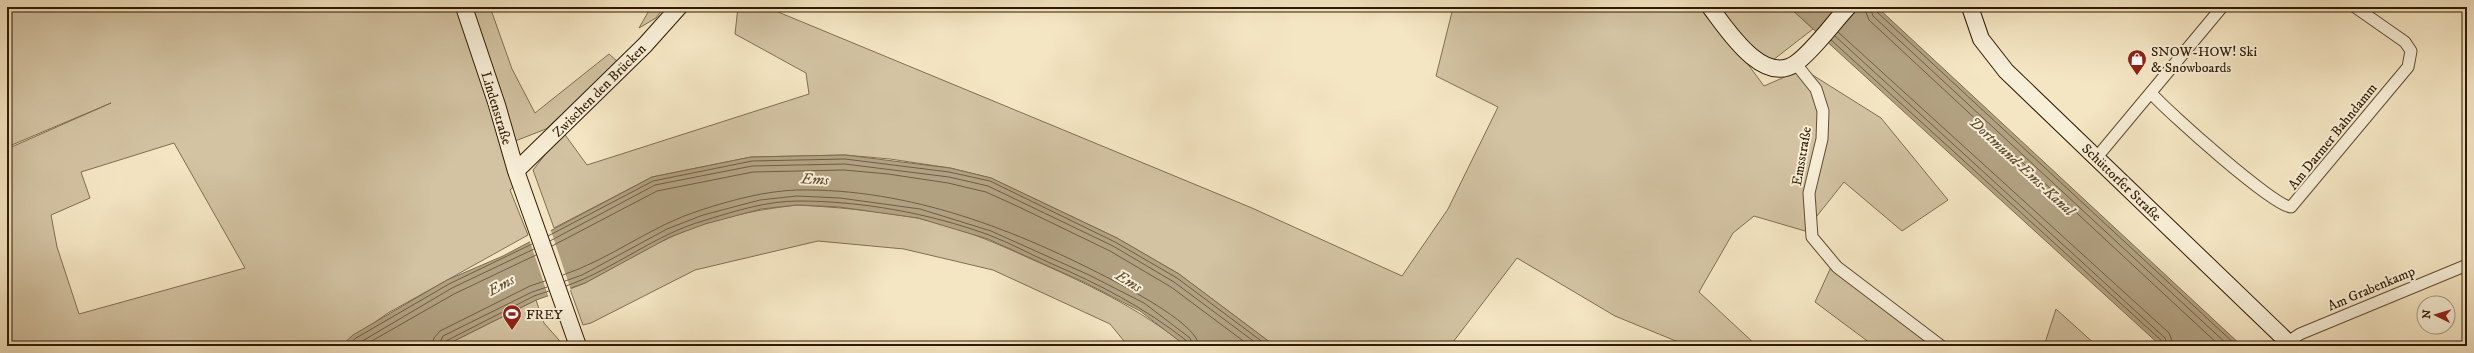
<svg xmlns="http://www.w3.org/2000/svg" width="2474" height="353" viewBox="0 0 2474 353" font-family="'IM FELL DW Pica',serif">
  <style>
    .green { fill: #d3c3a2; stroke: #816e52; fill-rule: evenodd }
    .water { fill: #b2a181; stroke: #7e6b4e }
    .pier { fill: #f5e6c3 }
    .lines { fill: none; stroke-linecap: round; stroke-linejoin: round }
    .shore { stroke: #705e41; stroke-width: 1 }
    .street-casing { stroke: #604d32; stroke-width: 13 }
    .secondary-casing { stroke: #2f1a01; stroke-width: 18 }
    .street { stroke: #f8efd8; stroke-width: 11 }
    .secondary { stroke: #f8efd8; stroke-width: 16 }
    .labels { text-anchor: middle; stroke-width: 4; stroke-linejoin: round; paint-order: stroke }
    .poi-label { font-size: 14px; fill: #2f1a01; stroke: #f8efd8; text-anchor: start }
    .street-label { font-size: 14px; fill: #2f1a01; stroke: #f8efd8 }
    .water-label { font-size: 15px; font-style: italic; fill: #635034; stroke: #f8efd8 }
  </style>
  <rect width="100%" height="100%" fill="#f5e6c3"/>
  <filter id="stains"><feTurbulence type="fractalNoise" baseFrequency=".005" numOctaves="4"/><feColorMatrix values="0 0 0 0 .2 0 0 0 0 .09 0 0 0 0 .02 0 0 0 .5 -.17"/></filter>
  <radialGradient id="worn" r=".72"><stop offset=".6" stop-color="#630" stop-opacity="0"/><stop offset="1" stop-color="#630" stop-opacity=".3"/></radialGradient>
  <!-- green -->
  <path class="green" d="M7,7h483l22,62 23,44 74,-59 9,8 -72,67 -36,14 12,36 -12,11 18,45 -140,78 -47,33h-334v-197l104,-46 -104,44zM174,143l71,125 -166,46 -22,-67 -6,-32 39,-17 -9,-26z
    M651,7h13l-8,11 -17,10z
    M738,7h28l486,201 150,68 46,-67 50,-102 -62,-31 16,-64 -12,-5h349l24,22 -40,31 -20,-10 -43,-37 54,73 39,-17 78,49 67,82 -46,31 -58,-49 -39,49 -51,-15 -21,17 -34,59 58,54h-69l-73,-30 -98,-58 -67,88h-175l-96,-72 -62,-36 -126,-60 -41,-10 -60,-9 -45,-4 -94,2 -99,20 -98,51 -21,-58 30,-38 24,33 222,-71 -3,-21 -71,-39z
    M797,205c40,2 80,6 120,13 40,8 77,24 114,41 55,24 108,49 155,87h-62v-5l-14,-17 -117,-54 -89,-21 -86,-8 -123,29 -104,53 -8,2 -13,-36 15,-6c28,-15 56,-32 84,-45 39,-19 85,-28 128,-33z
    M1831,267l106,79h-63l-59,-44z
    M536,300l8,23 15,17 2,6h-117z
    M2056,309l41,37h-53z"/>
  <!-- water -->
  <path class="water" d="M1789,7h88l365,339h-81z
    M845,155l105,13 41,10 126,60 62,36 96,72h-89l-46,-35 -54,-28 -98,-44 -70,-21 -79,-11 -42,-2 -36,4 -56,15 -35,13 -85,46 -49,17 -92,46h-103l12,-11 94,-55 56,-24 149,-79 99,-20z"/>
  <!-- pier -->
  <path class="pier" d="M550,228l21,62 -22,8 -20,-59z"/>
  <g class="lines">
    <!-- shore -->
    <path class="shore" d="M1864,7l5,13 351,326
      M1870,7l3,9 356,330
      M1875,7l2,5 360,334
      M1838,32l331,301 5,13
      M1835,36l330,302 3,8
      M1831,40l331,301 1,5
      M548,236l105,-55 99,-20 93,-2 104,13 41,9 125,61 62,36 91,68
      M550,241l105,-56 97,-19 93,-2 104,13 39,9 125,60 61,36 86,64
      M552,246l105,-55 96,-19 91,-2 44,4 60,9 38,9 33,15 91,44 61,36 79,59
      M563,275c48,-16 89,-50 138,-65 31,-10 64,-19 96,-20 113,-2 220,40 319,92 18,10 82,43 83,64
      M565,281l17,-6 85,-46 36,-14 57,-15 37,-4 43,2 80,11 71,22 98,44 55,28 46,35 3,8
      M566,286c49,-17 89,-52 140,-66 29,-9 61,-19 92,-19 63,0 131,12 191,34 21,8 41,19 61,28 49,21 95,45 137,78l1,5
      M347,346l9,-8 93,-54 83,-40
      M354,346l98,-58 82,-39
      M363,346l91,-52 82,-39
      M432,346l2,-8 6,-7 90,-45 15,-5
      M438,346l5,-10 89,-44 15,-5
      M443,346l3,-5 88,-45 15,-5"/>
    <defs>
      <path id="street" d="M1796,64l20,25 7,22 -1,28 -13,54 3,44 25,30 104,79
        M2152,94c16,18 122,113 139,113l117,-140 3,-16 -6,-9 -50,-35
        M2097,157l125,-150
        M2288,342l12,-8 167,-69"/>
      <path id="secondary" d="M464,7l33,98 19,66 62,175
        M1710,7c16,21 53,80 86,56 17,-12 37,-40 52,-56
        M1970,7l11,32 25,32 286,275
        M516,171l129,-126 34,-38"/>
    </defs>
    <!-- street casing -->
    <use href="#street" class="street-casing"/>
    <!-- secondary casing -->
    <use href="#secondary" class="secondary-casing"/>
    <!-- street -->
    <use href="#street" class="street"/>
    <!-- secondary -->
    <use href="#secondary" class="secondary"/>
  </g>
  <!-- icons -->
  <defs>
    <symbol id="shop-pin" viewBox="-11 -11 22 30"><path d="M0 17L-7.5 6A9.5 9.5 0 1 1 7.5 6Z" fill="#8f2418" stroke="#f8efd8"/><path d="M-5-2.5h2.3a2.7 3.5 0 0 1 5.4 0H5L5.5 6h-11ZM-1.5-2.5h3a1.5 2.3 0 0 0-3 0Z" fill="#fff"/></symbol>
    <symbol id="stadium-pin" viewBox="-11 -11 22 30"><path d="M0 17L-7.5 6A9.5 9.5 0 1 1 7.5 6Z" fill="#8f2418" stroke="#f8efd8"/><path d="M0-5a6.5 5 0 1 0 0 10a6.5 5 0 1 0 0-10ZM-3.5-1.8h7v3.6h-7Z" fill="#fff"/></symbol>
  </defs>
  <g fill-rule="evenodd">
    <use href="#shop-pin" x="2126" y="48" width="22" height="30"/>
    <use href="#stadium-pin" x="501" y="303" width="22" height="30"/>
  </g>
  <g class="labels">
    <!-- poi labels -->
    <g class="poi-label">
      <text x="2151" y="56">SNOW-HOW! Ski<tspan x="2151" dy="16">&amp; Snowboards</tspan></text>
      <text x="526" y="319">FREY</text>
    </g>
    <!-- street labels -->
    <g class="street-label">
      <text transform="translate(599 90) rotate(-45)" y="5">Zwischen den Brücken</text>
      <text transform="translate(497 108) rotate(73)" y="5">Lindenstraße</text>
      <text transform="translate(2332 136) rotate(-51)" y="5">Am Darmer Bahndamm</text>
      <text transform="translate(1801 156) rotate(-80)" y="5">Emsstraße</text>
      <text transform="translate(2122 182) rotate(44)" y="5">Schüttorfer Straße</text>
      <text transform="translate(2371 288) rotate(-23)" y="5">Am Grabenkamp</text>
    </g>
    <!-- water labels -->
    <g class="water-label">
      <text transform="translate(2022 166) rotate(43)" y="5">Dortmund-Ems-Kanal</text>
      <text transform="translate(815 179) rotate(3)" y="5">Ems</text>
      <text transform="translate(1129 281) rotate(32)" y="5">Ems</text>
      <text transform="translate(501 285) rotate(-29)" y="5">Ems</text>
    </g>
  </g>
  <!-- margin -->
  <rect width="2474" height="353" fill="none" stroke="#f5e6c3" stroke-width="24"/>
  <rect x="8" y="8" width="2458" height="337" fill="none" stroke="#2f1a01" stroke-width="2"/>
  <rect x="12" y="12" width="2450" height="329" fill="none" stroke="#2f1a01"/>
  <!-- north arrow -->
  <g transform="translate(2436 315) rotate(275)"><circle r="19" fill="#f8efd8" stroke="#a89a82"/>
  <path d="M0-3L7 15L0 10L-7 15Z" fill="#8f2418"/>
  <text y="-6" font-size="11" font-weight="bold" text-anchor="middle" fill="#2f1a01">N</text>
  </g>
  <rect width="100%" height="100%" filter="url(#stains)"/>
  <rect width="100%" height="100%" fill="url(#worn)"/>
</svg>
